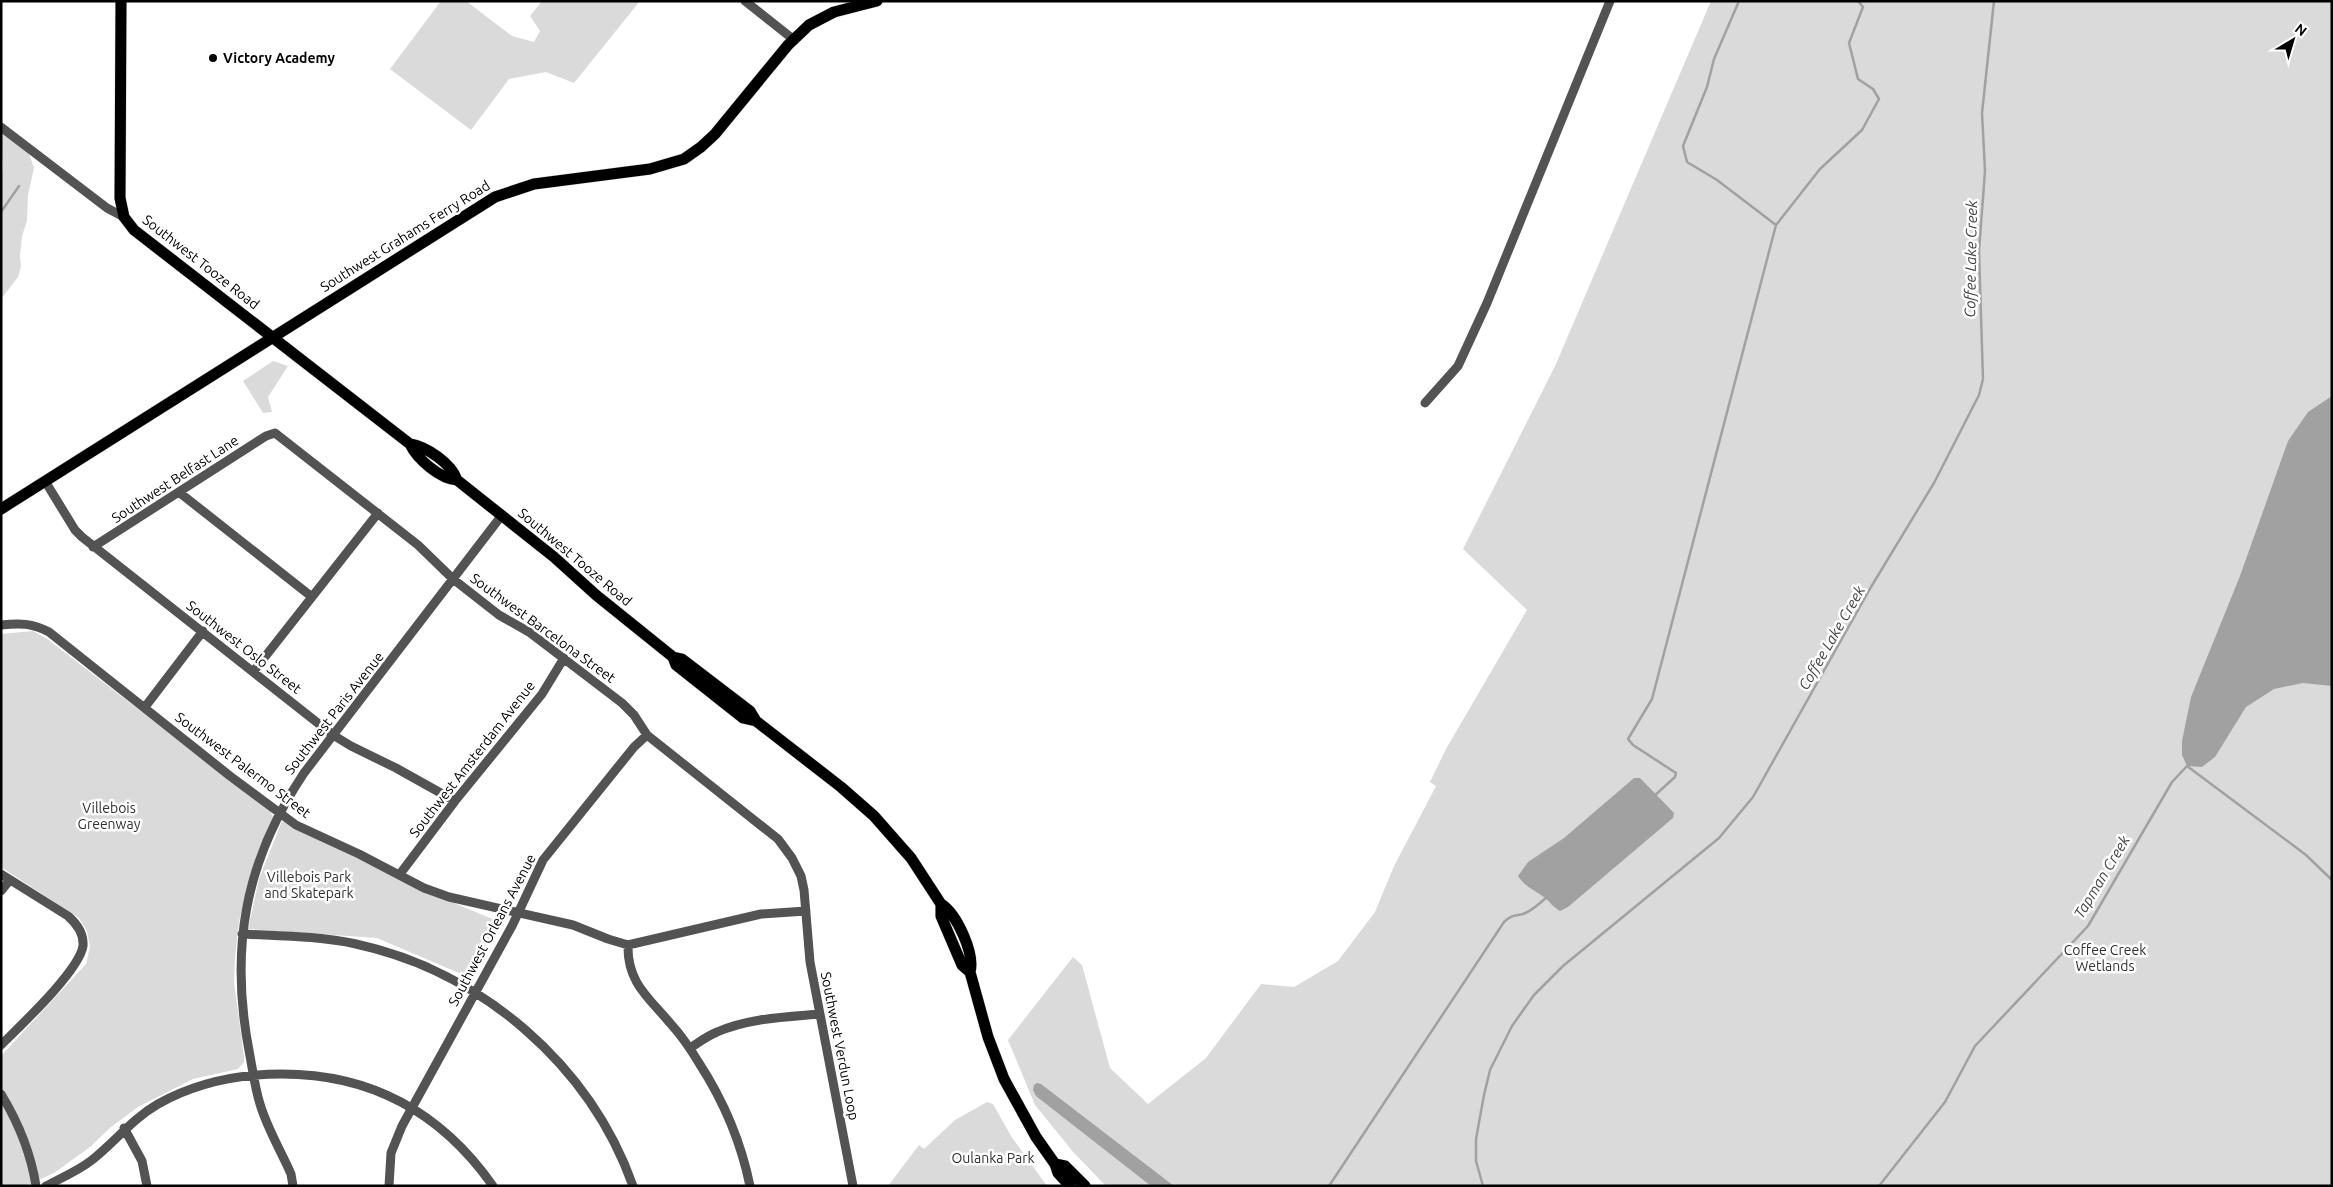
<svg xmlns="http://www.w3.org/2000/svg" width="2333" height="1187" viewBox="0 0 2333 1187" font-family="Ubuntu,sans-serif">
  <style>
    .green { fill: #dadada }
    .water { fill: #a1a1a1 }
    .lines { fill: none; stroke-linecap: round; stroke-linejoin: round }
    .stream { stroke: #a1a1a1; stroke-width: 2.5 }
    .major-casing { stroke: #dbdbdb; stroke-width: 12 }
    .minor { stroke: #535353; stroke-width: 9 }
    .major { stroke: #000; stroke-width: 11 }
    .poi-dot { fill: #000; stroke: #fff; stroke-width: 2 }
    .labels { text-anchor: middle; stroke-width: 5; stroke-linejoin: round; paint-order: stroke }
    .poi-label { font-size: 14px; font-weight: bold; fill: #000; stroke: #fff; text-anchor: start }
    .street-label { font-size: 14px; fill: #000; stroke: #fff }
    .park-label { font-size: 14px; fill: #313131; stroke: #fff }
    .water-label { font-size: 15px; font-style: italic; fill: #424242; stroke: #fff }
  </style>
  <rect width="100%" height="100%" fill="#fff"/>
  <!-- green -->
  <path class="green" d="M441,1h25l46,35 22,6 6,-11 -10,-15 12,-15h98l-66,82 -28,-11 -37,7 -38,51 -81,-61z
    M1711,1h621v1185h-1226l-32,-33 -39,-48 -27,-65 65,-83 9,8 28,103 38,36 58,-46 55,-74 33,3 44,-26 37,-49 19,-46 42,-80 -6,-4 16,-33 81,-139 -64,-61 93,-185z
    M1,131l28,23 5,14 -6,27 -1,26 -5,15 -2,20 1,10 -3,11 -17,22v-124l2,-6z
    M273,361l15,5 -20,31 4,15 -9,1 -20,-32z
    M33,631l13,7 215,166 9,6 3,7 -26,70 -8,35 -4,35 -1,25 10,75v5l-6,7 -45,10 -55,28 -27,20 -21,20 -36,26 -29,13h-24v-130l85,-92 4,-17 -3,-16 -8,-13 -78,-51v-233z
    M282,821l74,34 67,35 74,31 -24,58 -96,-41 -129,-9 11,-50z
    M987,1102l6,2 18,32 36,50h-159l31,-41 5,4 31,-29z"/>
  <!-- water -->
  <path class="water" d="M2332,396v290l-29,-3 -29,6 -28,18 -31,50 -13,10 -15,-1 -5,-11v-14l9,-44 49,-121 48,-135 20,-29z
    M1634,778h6l34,35 -1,5 -105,89 -8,4c-7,-4 -10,-9 -16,-14 -10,-7 -19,-10 -26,-21l10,-14 36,-24z
    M1037,1083l4,1 133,102h-23l-115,-90 -3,-6 1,-5z"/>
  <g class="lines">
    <!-- stream -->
    <path class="stream" d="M1739,1l-25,58 -7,28 -24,59 4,16 30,18 59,45
      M1,212l18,-26
      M1653,797l22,-20 1,-4 -43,-28 -5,-6 24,-40 124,-474 44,-56 42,-39 17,-31 -6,-10 -15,-10 -9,-36 14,-36 -5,-6
      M1329,1186l175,-264c7,-7 10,-6 19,-8 9,-3 17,-11 24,-17
      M1483,1186l-7,-25v-22l8,-44 6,-25 22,-44 22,-31 29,-29 156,-128 34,-41 118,-210 63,-104 45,-88 4,-16 -4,-128 6,-80 -3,-58 12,-112
      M1879,1186l66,-84 30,-56 113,-120 84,-144 15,-16 119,89 26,25"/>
    <defs>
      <path id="major" d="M121,1l-1,197 4,19 10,13 276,214c17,3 41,19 47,36l97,77 42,38 77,62 9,2 68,52 6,10
        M410,444c7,15 30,35 47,36
        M1,509l494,-312 39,-13 116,-15 34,-10 17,-12 14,-13 73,-89 21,-20 25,-13 43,-11
        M673,657l3,8 67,53 13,3 85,66 33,29 37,42 30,46c16,10 34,50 29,68l18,65 16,42 32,58 19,27 3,9 12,13
        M941,904v12l21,49 8,7
        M1055,1164l10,2 20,20"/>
    </defs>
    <!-- major casing -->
    <use href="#major" class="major-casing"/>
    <!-- minor -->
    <path class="minor" d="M745,1l48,38
      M1,127l106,81 17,9
      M1425,403l33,-37 29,-63 123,-302
      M45,481l30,49 7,7 251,198 18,11 45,22 59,33
      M180,493l132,104
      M93,547l173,-111 9,-3 143,112 35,34 46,36 30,17 93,71 12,12 13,20 131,104 14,19 9,18 3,14 6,72 43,224
      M1,625c19,-2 31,-2 48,7l181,144 66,49 63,29 65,34 25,9 124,28 35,14 20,6 133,-31 45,-3
      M253,672l125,-159
      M145,707l58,-76
      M1,874l67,42c8,7 16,18 15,30 -4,25 -63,80 -82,99
      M400,874l55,-73 87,-107 22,-36
      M1,891l9,-11
      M242,934c38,2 77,2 114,10 125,27 234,121 277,242
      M628,945c-1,37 20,52 42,78 11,12 20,25 29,40 24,37 42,79 51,123
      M690,1048c8,-5 17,-12 27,-16 32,-14 69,-15 103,-18
      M1,1094c17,28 30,60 35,92
      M124,1128l18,33 5,25
      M46,1186c15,-8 32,-15 46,-26 23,-18 40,-41 66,-56 38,-21 80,-30 124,-30 90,0 159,38 211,112
      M293,1186l-2,-12c-10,-23 -24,-46 -31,-70 -5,-16 -7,-32 -10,-48 -21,-105 -6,-194 54,-283l198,-258
      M389,1186l2,-33 11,-27 110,-200 31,-66 91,-113 13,-12"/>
    <!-- major -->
    <use href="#major" class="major"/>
  </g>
  <!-- markers -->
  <circle class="poi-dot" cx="213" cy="58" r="5"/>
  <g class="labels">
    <!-- poi labels -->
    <g class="poi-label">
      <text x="223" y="63">Victory Academy</text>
    </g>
    <!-- street labels -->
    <g class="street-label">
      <text transform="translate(405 236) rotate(-32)" y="5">Southwest Grahams Ferry Road</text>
      <text transform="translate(201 262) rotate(38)" y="5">Southwest Tooze Road</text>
      <text transform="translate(175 479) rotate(-33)" y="5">Southwest Belfast Lane</text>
      <text transform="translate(575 557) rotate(40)" y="5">Southwest Tooze Road</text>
      <text transform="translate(543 628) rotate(36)" y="5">Southwest Barcelona Street</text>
      <text transform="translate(244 647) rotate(38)" y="5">Southwest Oslo Street</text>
      <text transform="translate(334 713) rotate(-52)" y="5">Southwest Paris Avenue</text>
      <text transform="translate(472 759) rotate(-52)" y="5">Southwest Amsterdam Avenue</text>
      <text transform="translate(243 765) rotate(37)" y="5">Southwest Palermo Street</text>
      <text transform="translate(492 930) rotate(-62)" y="5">Southwest Orleans Avenue</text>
      <text transform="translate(840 1046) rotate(79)" y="5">Southwest Verdun Loop</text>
    </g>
    <!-- park labels -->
    <g class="park-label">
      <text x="109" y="813">Villebois<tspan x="109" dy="16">Greenway</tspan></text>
      <text x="309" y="882">Villebois Park<tspan x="309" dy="16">and Skatepark</tspan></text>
      <text x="2105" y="955">Coffee Creek<tspan x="2105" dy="16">Wetlands</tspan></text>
      <text x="993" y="1163">Oulanka Park</text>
    </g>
    <!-- water labels -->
    <g class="water-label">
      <text transform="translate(1971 259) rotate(-89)" y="5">Coffee Lake Creek</text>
      <text transform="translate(1832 638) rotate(-60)" y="5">Coffee Lake Creek</text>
      <text transform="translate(2102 877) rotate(-59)" y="5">Tapman Creek</text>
    </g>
  </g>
  <!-- border -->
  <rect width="2333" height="1187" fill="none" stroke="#000000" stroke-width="5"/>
  <!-- north arrow -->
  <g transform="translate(2293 40) rotate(38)" stroke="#ffffff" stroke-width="4" paint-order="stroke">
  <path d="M0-4L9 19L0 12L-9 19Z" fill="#000000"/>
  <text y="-8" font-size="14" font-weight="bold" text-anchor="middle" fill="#000000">N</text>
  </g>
</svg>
